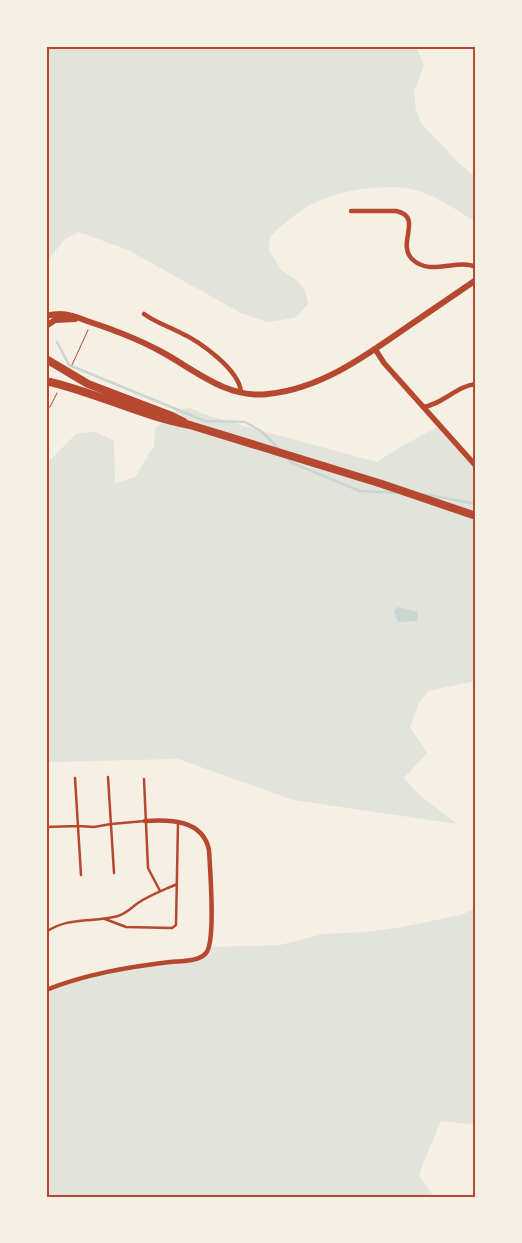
<svg xmlns="http://www.w3.org/2000/svg" width="522" height="1243" viewBox="0 0 522 1243" font-family="Commissioner,sans-serif">
  <style>
    .green { fill: #e2e4dc }
    .water { fill: #c9d6d2 }
    .lines { fill: none; stroke-linecap: round; stroke-linejoin: round }
    .stream { stroke: #c9d6d2; stroke-width: 2.5 }
    .path { stroke: #b5482f; stroke-width: 1 }
    .service { stroke: #b5482f; stroke-width: 2.5 }
    .minor { stroke: #b5482f; stroke-width: 4.5 }
    .tertiary { stroke: #b5482f; stroke-width: 5.5 }
    .secondary { stroke: #b5482f; stroke-width: 6 }
    .primary { stroke: #b5482f; stroke-width: 8 }
    .neatline { fill: none; stroke: #b5482f; stroke-width: 2 }
  </style>
  <rect width="100%" height="100%" fill="#f6efe4"/>
  <!-- green -->
  <path class="green" d="M46,46h370l8,19 -10,27 2,19 6,13 37,39 17,14v41l-3,2c-20,-12 -39,-26 -62,-31 -28,-5 -70,1 -95,13 -15,7 -35,23 -46,35l-1,13 12,20 18,12 6,8 3,14 -13,14 -28,4 -26,-9 -113,-63 -49,-18 -14,7 -19,24z
    M190,408l16,7 49,14 122,33 20,-13 42,-23 37,39v216l-48,10 -10,14 -8,22 17,26 -23,25 13,15 40,31 -164,-24 -115,-41 -132,3v-298l31,-31 19,-1 18,9 1,42 20,-6 19,-31 1,-17 22,-19z
    M476,908v215l-7,1 -28,-3 -17,40 -5,15 15,21h-388v-207l41,-14 108,-17 11,-5 4,-7 70,-2 43,-11 42,-2 37,-5 59,-12z"/>
  <!-- water -->
  <path class="water" d="M397,607l21,5 -1,9 -19,1 -4,-11z"/>
  <g class="lines">
    <!-- stream -->
    <path class="stream" d="M57,342l12,23 136,56 40,1 16,9 18,18
      M286,457l6,6 68,28 38,2
      M423,494l53,10"/>
    <!-- path -->
    <path class="path" d="M72,365l16,-35
      M46,407h4l7,-14"/>
    <!-- service -->
    <path class="service" d="M108,777l6,96
      M75,778l6,97
      M144,779l4,89 12,23
      M46,827l32,-1 16,1 17,-3 34,-3
      M46,874v5
      M105,919l21,8 46,1 4,-3 2,-102
      M46,932c23,-16 47,-9 72,-16 9,-3 13,-8 20,-13 12,-8 26,-13 39,-19"/>
    <!-- minor -->
    <path class="minor" d="M351,211h45c28,6 0,32 16,48 18,18 45,-1 64,8
      M144,314c11,8 23,12 35,18 20,9 60,37 62,60
      M423,407c19,-2 33,-21 53,-23
      M46,990c40,-16 82,-23 124,-28 10,-1 29,0 36,-9 10,-11 4,-84 3,-103 -6,-30 -39,-31 -64,-29"/>
    <!-- tertiary -->
    <path class="tertiary" d="M375,349l9,14 92,103"/>
    <!-- secondary -->
    <path class="secondary" d="M46,316c19,-5 27,0 44,6 24,8 48,17 70,29 34,18 66,48 108,43 53,-5 99,-39 142,-69 22,-15 44,-30 66,-45
      M46,326l9,-6 20,-1"/>
    <!-- primary -->
    <path class="primary" d="M46,359l42,25 84,32 12,6
      M46,381c49,11 95,35 144,44l192,59 94,32"/>
  </g>
  <!-- border -->
  <rect width="522" height="1243" fill="none" stroke="#f6efe4" stroke-width="95"/>
  <rect x="48" y="48" width="426" height="1148" class="neatline"/>
</svg>
